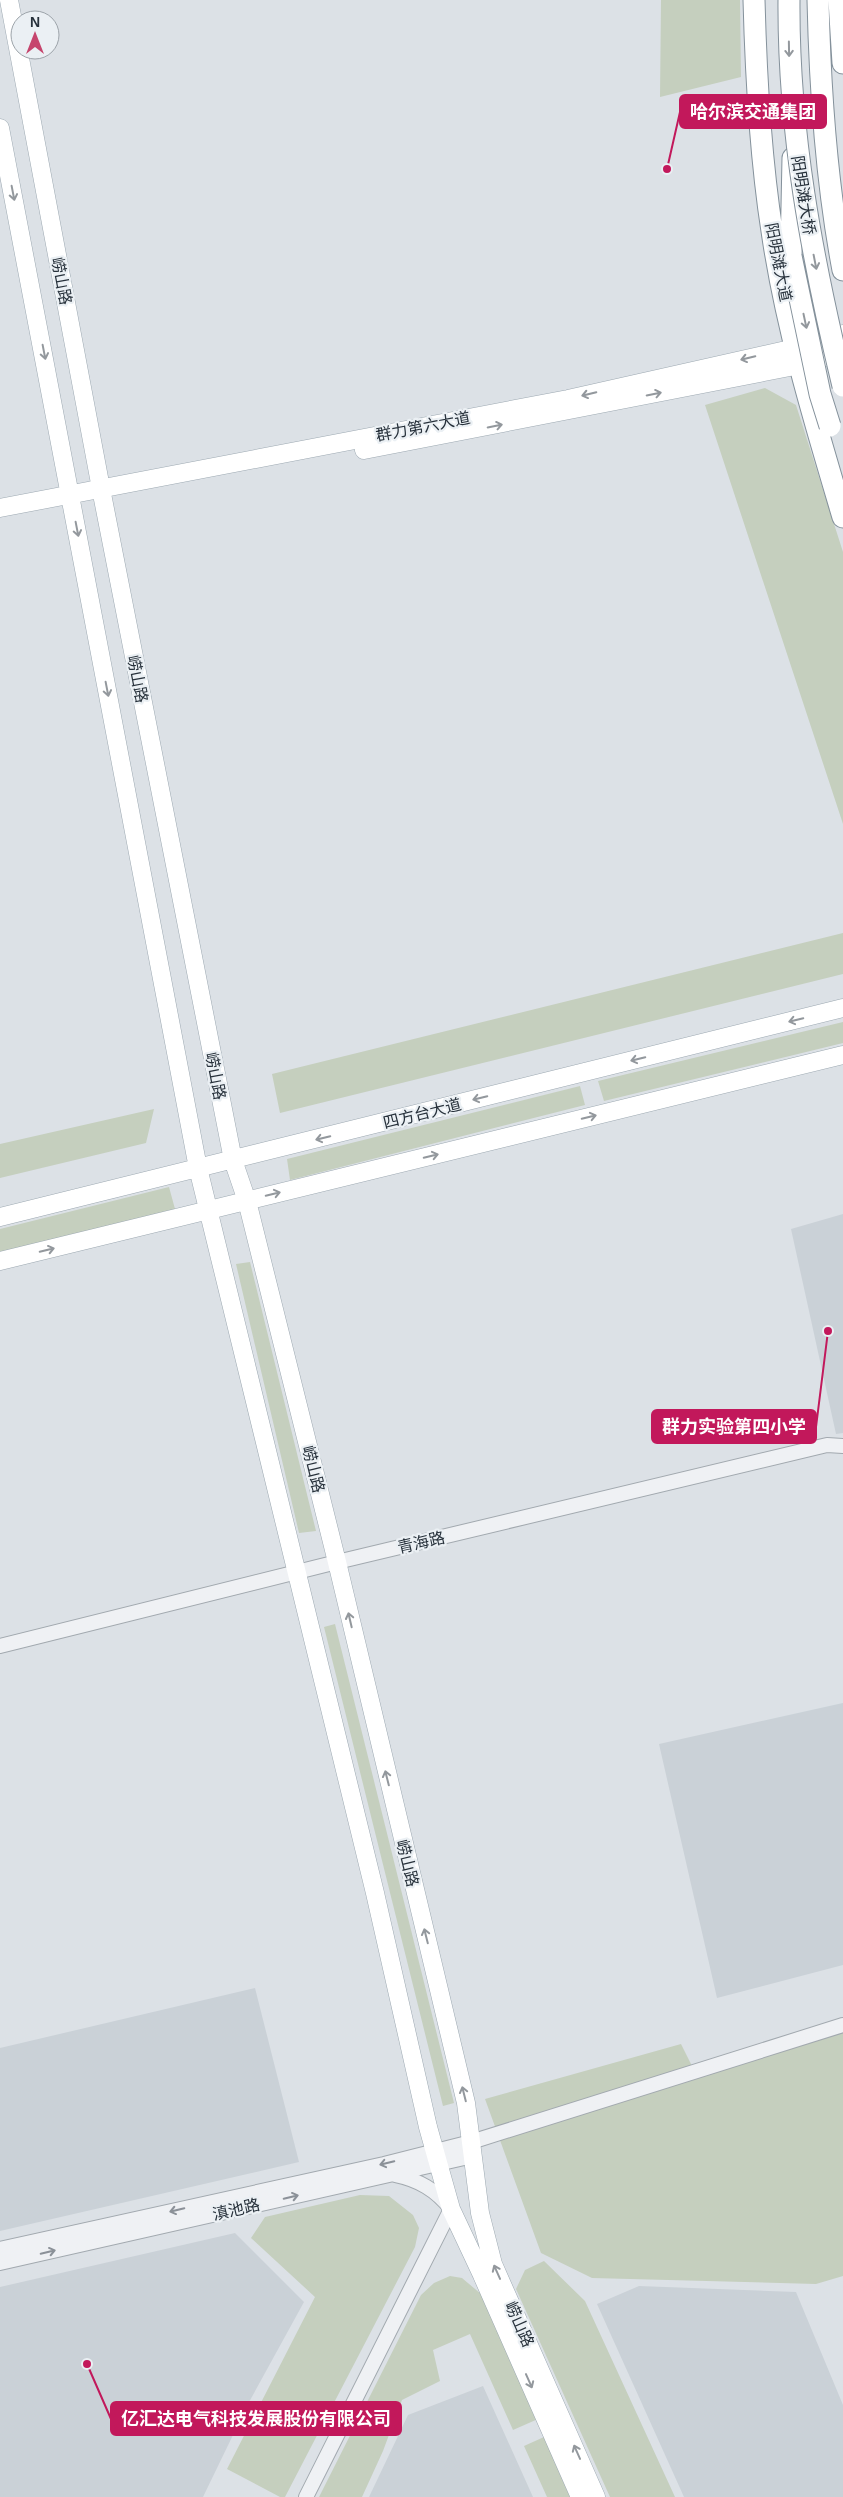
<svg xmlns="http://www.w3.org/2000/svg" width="843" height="2497" viewBox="0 0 843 2497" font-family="Arial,'Noto Sans SC',sans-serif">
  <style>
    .built { fill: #cad1d7 }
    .green { fill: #c5cfbe }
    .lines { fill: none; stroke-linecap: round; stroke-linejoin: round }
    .minor-casing { stroke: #a2a9af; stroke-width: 16 }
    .major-casing { stroke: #9ca8b1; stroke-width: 19 }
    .highway-casing { stroke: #84919b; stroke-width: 23 }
    .minor { stroke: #eff1f4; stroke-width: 14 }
    .major { stroke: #fff; stroke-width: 18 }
    .highway { stroke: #fff; stroke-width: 21 }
    .highway-bridge-casing { stroke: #84919b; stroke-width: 23; stroke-linecap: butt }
    .highway-bridge { stroke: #fff; stroke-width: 21 }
    .oneway { stroke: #93989d }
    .oneway2 { stroke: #8b9198 }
    .labels { text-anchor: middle; stroke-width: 4.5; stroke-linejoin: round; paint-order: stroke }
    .street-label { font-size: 16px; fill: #27313b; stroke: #ebf0f4 }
    .leader { fill: none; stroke: #c2185b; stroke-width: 2 }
    .callout-dot { fill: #c2185b; stroke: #ebf0f4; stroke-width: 2 }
    .callout { fill: #c2185b; stroke: #c2185b; stroke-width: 2 }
    .callout-label { font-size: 18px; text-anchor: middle; font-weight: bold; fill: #fff }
  </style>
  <rect width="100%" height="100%" fill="#dce1e6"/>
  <!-- built -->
  <path class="built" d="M843,1214v219l-7,1 -45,-205z
    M843,1703v262l-126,33 -58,-254z
    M255,1988l44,174 -299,69v-183z
    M235,2233l69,69 -56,102 -45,93h-203v-210z
    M639,2286l157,6 47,113v92h-159l-87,-193z
    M483,2386l50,111h-164l39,-82z"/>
  <!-- green -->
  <path class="green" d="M661,0h79l1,77 -81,20z
    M765,388l31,17 47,147v272l-138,-419z
    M843,933v41l-563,139 -8,-39z
    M843,1022v21l-239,58 -6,-20z
    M580,1086l5,19 -295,75 -3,-21z
    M154,1109l-8,34 -146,35v-34z
    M169,1187l6,22 -175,43v-23z
    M250,1262l66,269 -17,2 -63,-269z
    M335,1624l119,479 -11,3 -119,-479z
    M843,2027v249l-27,8 -224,-6 -51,-25 -56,-154 196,-55 12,24z
    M360,2195l29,1 24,19 6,13 -4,19 -130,250h-5l-53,-28 88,-172 -64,-59 14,-21z
    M544,2261l41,40 90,196h-65l-94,-208 9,-19z
    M450,2276l12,2 19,16 57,125 -25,11 -43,-96 -37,16 7,31 -38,19 -19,51 -21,46h-43l102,-202 13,-12z
    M544,2437l26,60h-23l-23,-51z"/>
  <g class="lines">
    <defs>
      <path id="minor" d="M0,1646l337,-84 490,-117 16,1
        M0,2249l384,-85 87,-22 372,-117
        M0,2263l473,-107
        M306,2497l145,-288c-15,-19 -32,-29 -56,-34"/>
      <path id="major" d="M9,0l94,499 130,661 14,41 90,361 129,541 14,110 13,51 103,233
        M0,128l198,1040 177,725 53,234 23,82 31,66 98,222
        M364,450l436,-85 43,-13
        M0,508l568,-109 227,-51 48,-14
        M0,1217l843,-209
        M0,1261l843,-206"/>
      <path id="highway" d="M754,0c2,77 6,154 18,231 14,97 43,192 71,286
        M818,0c2,91 8,181 25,270
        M839,0l4,63
        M791,256l2,-98"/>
    </defs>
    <!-- minor casing -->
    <use href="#minor" class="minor-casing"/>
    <!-- major casing -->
    <use href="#major" class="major-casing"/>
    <!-- highway casing -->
    <use href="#highway" class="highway-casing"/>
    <!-- minor -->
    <use href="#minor" class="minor"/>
    <!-- major -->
    <use href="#major" class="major"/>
    <!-- highway -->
    <use href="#highway" class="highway"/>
    <defs>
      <path id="highway-bridge" d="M789,0c-1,132 23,258 54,386
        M791,256l29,138 10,32"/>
    </defs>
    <!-- highway-bridge casing -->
    <use href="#highway-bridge" class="highway-bridge-casing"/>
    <!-- highway-bridge -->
    <use href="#highway-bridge" class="highway-bridge"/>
  </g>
  <!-- one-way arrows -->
  <defs><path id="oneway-shaft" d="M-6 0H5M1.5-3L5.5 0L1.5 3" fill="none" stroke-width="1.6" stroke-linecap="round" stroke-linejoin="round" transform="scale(1.25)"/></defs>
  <g class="oneway">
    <use href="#oneway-shaft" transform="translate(789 49) rotate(89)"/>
    <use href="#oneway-shaft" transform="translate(13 193) rotate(79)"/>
    <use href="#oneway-shaft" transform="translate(815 262) rotate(79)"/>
    <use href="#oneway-shaft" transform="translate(805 321) rotate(78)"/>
    <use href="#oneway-shaft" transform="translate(44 352) rotate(79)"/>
    <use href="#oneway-shaft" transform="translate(748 358) rotate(167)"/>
    <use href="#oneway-shaft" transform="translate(589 394) rotate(167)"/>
    <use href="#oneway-shaft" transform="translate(654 394) rotate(-11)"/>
    <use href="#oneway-shaft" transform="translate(495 426) rotate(-11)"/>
    <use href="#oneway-shaft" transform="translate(77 529) rotate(79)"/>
    <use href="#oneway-shaft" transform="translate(107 689) rotate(79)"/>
    <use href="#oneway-shaft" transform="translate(796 1020) rotate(166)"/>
    <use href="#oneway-shaft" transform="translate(638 1059) rotate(166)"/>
    <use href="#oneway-shaft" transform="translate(480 1098) rotate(166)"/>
    <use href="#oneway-shaft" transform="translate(589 1117) rotate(-14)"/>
    <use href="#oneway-shaft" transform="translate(323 1138) rotate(166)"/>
    <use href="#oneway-shaft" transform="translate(431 1156) rotate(-14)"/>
    <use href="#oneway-shaft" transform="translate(273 1194) rotate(-14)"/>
    <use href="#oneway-shaft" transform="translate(47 1250) rotate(-13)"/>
    <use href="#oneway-shaft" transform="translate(350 1620) rotate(-103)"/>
    <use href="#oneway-shaft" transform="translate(387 1778) rotate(-104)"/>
    <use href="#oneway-shaft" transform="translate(426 1936) rotate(-104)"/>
    <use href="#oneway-shaft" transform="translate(464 2094) rotate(-104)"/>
    <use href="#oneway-shaft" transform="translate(497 2272) rotate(-114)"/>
    <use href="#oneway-shaft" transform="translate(529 2381) rotate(66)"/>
    <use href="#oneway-shaft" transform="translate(577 2452) rotate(-114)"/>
  </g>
  <g class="oneway2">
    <use href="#oneway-shaft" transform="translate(387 2163) rotate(166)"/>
    <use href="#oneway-shaft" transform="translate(291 2197) rotate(-13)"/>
    <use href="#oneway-shaft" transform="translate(177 2210) rotate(167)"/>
    <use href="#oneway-shaft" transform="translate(48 2252) rotate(-13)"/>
  </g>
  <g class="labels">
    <!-- street labels -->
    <g class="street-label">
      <text transform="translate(804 195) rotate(81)" y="6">阳明滩大桥</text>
      <text transform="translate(779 262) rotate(79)" y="6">阳明滩大道</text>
      <text transform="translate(62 281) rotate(79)" y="6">崂山路</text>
      <text transform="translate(423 426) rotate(-11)" y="6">群力第六大道</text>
      <text transform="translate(138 679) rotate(79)" y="6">崂山路</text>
      <text transform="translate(216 1076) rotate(79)" y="6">崂山路</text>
      <text transform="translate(422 1113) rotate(-14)" y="6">四方台大道</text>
      <text transform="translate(314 1469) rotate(76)" y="6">崂山路</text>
      <text transform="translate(421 1542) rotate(-13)" y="6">青海路</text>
      <text transform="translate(408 1863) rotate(76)" y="6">崂山路</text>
      <text transform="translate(236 2209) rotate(-13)" y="6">滇池路</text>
      <text transform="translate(520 2324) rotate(66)" y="6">崂山路</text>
    </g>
  </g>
  <!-- callouts -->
  <path class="leader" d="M667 169L680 112M828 1331L816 1427M87 2364L111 2419"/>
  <g class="callout-dot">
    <circle cx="667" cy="169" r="5"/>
    <circle cx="828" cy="1331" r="5"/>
    <circle cx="87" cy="2364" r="5"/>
  </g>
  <g class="callout">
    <rect x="680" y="95" width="146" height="33" rx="5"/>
    <rect x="652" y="1410" width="164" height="33" rx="5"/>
    <rect x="111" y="2402" width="290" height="33" rx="5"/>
  </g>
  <g class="callout-label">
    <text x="753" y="118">哈尔滨交通集团</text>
    <text x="734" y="1433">群力实验第四小学</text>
    <text x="256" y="2425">亿汇达电气科技发展股份有限公司</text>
  </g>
  <!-- north arrow -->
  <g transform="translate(35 35)"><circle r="24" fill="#ebf0f4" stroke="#9da4aa"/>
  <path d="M0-4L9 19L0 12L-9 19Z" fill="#c6456d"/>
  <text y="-8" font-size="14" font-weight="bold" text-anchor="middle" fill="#27313b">N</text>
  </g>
</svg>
